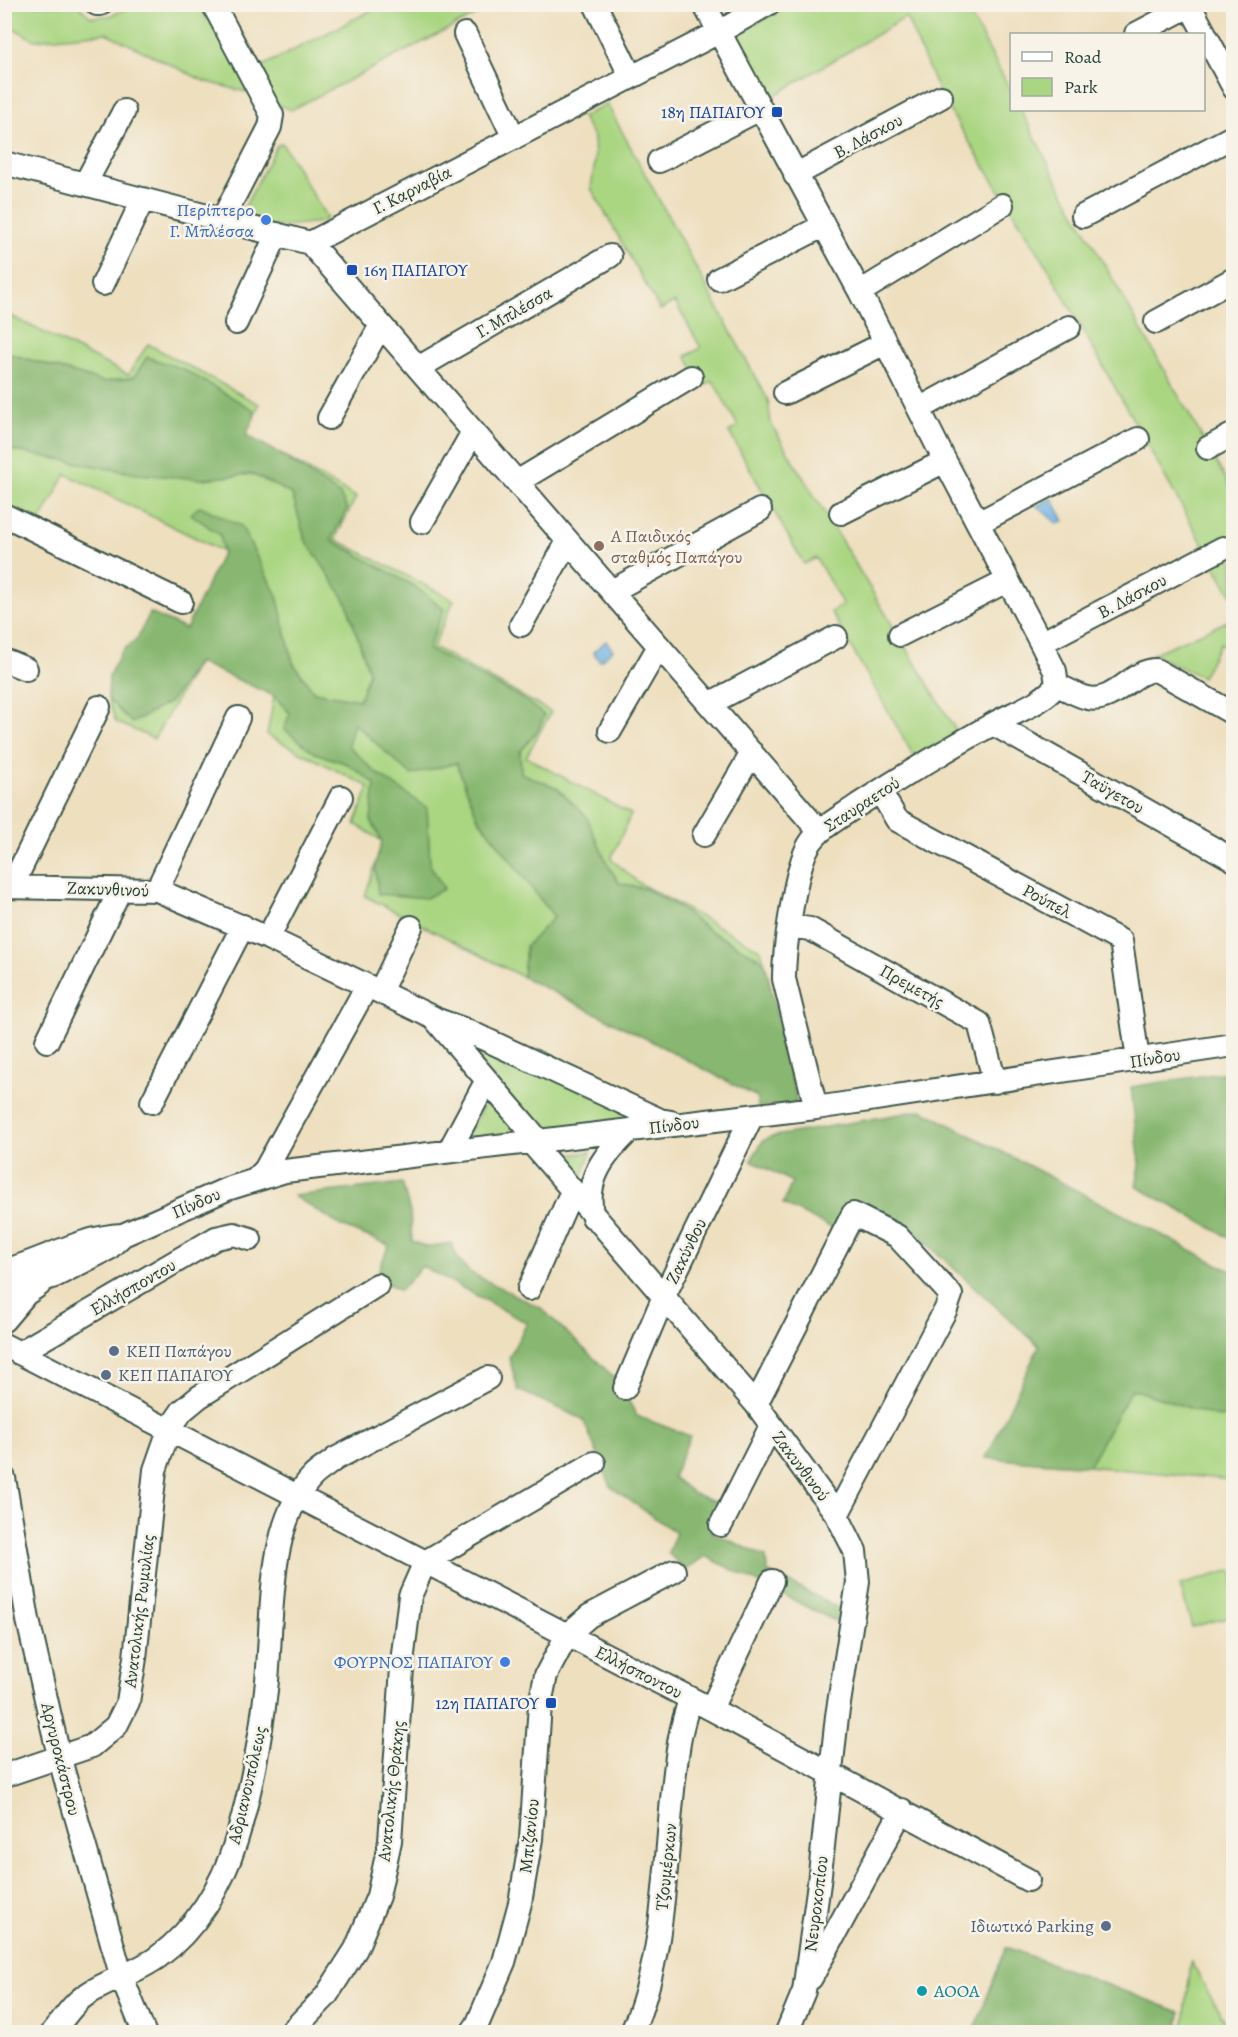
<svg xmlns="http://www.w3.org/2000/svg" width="1238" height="2037" viewBox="0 0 1238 2037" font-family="Alegreya,serif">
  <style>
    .green { fill: #aad682; stroke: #648a5b; stroke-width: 1.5 }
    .forest { fill: #87b770; stroke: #537a52; stroke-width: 1.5 }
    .water { fill: #71b2e5; stroke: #48788c; stroke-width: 1.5 }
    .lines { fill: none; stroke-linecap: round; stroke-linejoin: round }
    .minor-casing { stroke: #3e5549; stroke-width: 26 }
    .minor { stroke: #fff; stroke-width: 22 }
    .transit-dot { fill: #1a4fb4; stroke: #f7f3e8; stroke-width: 2 }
    .shop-dot { fill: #3f7fe0; stroke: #f7f3e8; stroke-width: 2 }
    .education-dot { fill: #8d6e63; stroke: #f7f3e8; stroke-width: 2 }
    .service-dot { fill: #5c6f8a; stroke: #f7f3e8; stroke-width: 2 }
    .culture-dot { fill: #0f9aa8; stroke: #f7f3e8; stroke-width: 2 }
    .labels { text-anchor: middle; stroke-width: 5; stroke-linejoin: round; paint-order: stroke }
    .transit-label { font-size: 18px; fill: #164399; stroke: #f7f3e8; text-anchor: end }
    .street-label { font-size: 18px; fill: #1f3d34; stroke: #f7f3e8 }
    .shop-label { font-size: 18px; fill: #366cbe; stroke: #f7f3e8; text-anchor: end }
    .education-label { font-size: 18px; fill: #785e54; stroke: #f7f3e8; text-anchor: start }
    .service-label { font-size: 18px; fill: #4e5e75; stroke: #f7f3e8; text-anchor: start }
    .culture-label { font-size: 18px; fill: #0d838f; stroke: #f7f3e8; text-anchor: start }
  </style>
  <rect width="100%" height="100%" fill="#f7f3e8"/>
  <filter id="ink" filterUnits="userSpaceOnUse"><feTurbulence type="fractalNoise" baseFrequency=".0167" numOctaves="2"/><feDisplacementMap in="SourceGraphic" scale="12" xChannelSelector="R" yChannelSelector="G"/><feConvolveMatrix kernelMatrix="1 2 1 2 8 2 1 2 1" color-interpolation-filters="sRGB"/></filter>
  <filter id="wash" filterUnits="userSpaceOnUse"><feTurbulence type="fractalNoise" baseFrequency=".008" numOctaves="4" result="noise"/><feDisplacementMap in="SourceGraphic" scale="24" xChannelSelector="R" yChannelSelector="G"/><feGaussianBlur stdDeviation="1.35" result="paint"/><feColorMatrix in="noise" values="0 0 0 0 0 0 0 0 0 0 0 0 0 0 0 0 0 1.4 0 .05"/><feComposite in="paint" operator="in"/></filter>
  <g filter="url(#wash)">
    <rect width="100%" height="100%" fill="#eedfbf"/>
    <!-- green -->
    <path class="green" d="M5,5h72l14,12 19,-1 24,-11h71l40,70 137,-70h113l-204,105 -45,-18 -42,-11 -98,-48 -72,7 -29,-17z
      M790,5h175l46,86 1,19h9l34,67 178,315v106l-185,-330 -107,-171 -35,-80 -139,83 -38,-62z
      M607,104l161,296 3,24 192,318 -43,25 -89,-155 12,-7 -27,-47 -12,6 -75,-132 9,-6 -25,-45 -10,5 -17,-30 15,-8 -26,-46 -15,8 -69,-122 4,-26 -1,-24 -12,-21z
      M282,143l45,75 -5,4 -58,6 -23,-14 36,-69z
      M11,316l117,59 20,-31 111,60 -5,14 -1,-8 -119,-33 -30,5 -93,-28 -6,-2v-25z
      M4,449l134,25 64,5 50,-5 40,20 13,45 41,62 23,71 -10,28 -45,-8 -21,-29 -16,-67 -36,-70 -50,-12 29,21 4,17 -158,-78 -26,48 -35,-18z
      M280,454l76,43 -21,42 119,61 -21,47 118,65 -25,45 105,57 -20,45 28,24 122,67 5,17 -3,-7 -53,-29 -33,-25 -30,-17 -28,-6 -62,-95 -36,-14 -1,-22 18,-22 6,-15 -23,-17 -93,-49 -73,-97 -25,-12 17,-31 -7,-14z
      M1233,619v31l-13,-7 -18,34 -50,-23z
      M198,662l-44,77 -38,-17 -8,-23 24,23 38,-20z
      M274,696l16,17 25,40 33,11 27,20 -4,36 11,21 -27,-17 14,-37 -102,-52z
      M354,723l57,52 45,-12 22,55 77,99 -29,29 -3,31 -158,-81 10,-31 3,29 66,-5 -14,-24 -3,-57 -53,-37 -27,-26z
      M456,1030l196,94 -112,16z
      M491,1092l37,49 -69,9z
      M591,1152l-12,32 -21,-28z
      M1132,1389l82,27 19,2v62l-145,-14z
      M1233,1570v46l-41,11 -12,-42z
      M1191,1962l40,70h-48z"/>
    <!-- forest -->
    <path class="forest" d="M4,352l100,30 30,-5 13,-20 36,12 71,41v8l-8,17 34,19 60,41 7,14 -16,31 83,46 30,23 -16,40 93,49 23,17 -6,15 -18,22 1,21 36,15 29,28 21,47 12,20 28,6 30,17 33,25 53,29 3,7 31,136 -39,4 -1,-10 -106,-56 -128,-64 3,-31 28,-29 -76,-99 -22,-55 -45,12 -57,-52 -6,22 26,26 53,37 3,57 14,24 -18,9 -48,-4 -3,-29 7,-24 -11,-21 4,-36 -27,-20 -33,-11 -31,-24 6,-16 -16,-17 -76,-34 -28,40 -38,21 -24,-24 1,-24 13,-24 15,-12 13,-26 36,16 37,-77 -3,-17 -29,-21 9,-8 41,20 36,70 16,67 21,29 45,8 10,-28 -23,-71 -41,-62 -13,-45 -40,-20 -50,5 -64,-5 -133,-25z
      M1233,1071h1l-1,169 -97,-54 4,-20 -9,-79z
      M922,1110l311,162v146l-19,-2 -82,-27 -44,77 -102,-8 53,-112 -115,-105 -69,-36 -14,28 -58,-29 9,-22 -41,-22 12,-19 7,-4z
      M402,1183l8,29 2,29 14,6 25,-4 9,19 11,11 70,35 77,73 19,35 53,20 -17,41 21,17 30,10 -13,28 55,25 1,14 79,41 -1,14 -140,-70 -20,14 -17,-17 8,-20 -65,-46 -28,-68 -65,-29 -9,-33 18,-34 -105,-57 -22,25 -24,-14 13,-32 -48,-19 -47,-30z
      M1006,1947l174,65 -2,20h-204z"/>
    <!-- water -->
    <path class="water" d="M1052,498l12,23 -6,3 -21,-18z
      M606,641l7,9 -13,11 -7,-9z"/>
  </g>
  <g filter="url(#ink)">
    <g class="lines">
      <defs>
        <path id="minor" d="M97,4h3
          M213,4l59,111 -2,12 -48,93
          M595,4l36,73
          M704,4l156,288 85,169 96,182 14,28 2,14
          M1189,4l45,84
          M465,34l49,104
          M1136,34l57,-30
          M659,161l101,-52
          M4,163l306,80 509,588
          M795,175l146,-78
          M85,184l39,-73
          M1083,216l151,-80
          M310,243l409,-211 49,-28
          M719,279l104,-53
          M103,284l40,-85
          M860,292l142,-87
          M1156,322l78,-43
          M236,323l41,-89
          M418,368l192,-112
          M785,393l100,-50
          M919,409l150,-82
          M329,418l52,-93
          M1208,448l26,-14
          M517,482l174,-105
          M841,513l104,-52
          M4,515l177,87
          M422,522l51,-90
          M978,523l160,-84
          M612,591l148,-81
          M521,625l47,-84
          M900,635l107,-54
          M1041,643l182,-95
          M4,660l22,9
          M1057,685c10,4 21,11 31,13 27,6 43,-28 68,-28l78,44
          M709,704l127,-67
          M993,724l241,136
          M610,731l49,-85
          M880,791l17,29 224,121 17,119
          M704,835l48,-82
          M12,886l87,-179
          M4,887l153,3 111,48 166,80 104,122
          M157,890l81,-172
          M789,926l21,3 169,94 16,59
          M268,938l73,-141
          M380,992l31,-65
          M438,1020l25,9 197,91 11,2
          M47,1041l73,-151
          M152,1102l91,-176
          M816,1108l-32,-129c0,-28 11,-111 25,-134 11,-18 32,-28 49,-40 43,-28 88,-55 133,-80 23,-13 49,-20 66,-40
          M530,1141l226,263 81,111 18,36 3,31 -21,134 -18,167 -15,108 -17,41
          M449,1151l38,-71
          M256,1179l9,-9 102,-184
          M593,1217c-10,-37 12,-63 37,-87
          M4,1271c40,-11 77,-34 118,-36
          M4,1288l20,-2 31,-10 53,-27 15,-14 104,-46 58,-18 531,-63 418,-63
          M529,1289l43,-98
          M4,1320l22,-26 13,-9
          M4,1345l707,364 317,171
          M19,1353l197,-115 18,-4 16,5
          M625,1388l39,-92 88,-180
          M756,1404l97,-190 44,22 54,59 -5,14 -109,206
          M4,1478l24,142 31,136 63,222 22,54
          M721,1525l50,-99
          M711,1709l61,-128
          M6,1775l86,-29 24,-20 12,-24 7,-44 20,-188 14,-40 13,-19 17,-14 178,-112
          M811,1978l91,-168
          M53,2032c9,-11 20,-29 33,-37 22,-15 50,-22 72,-38 38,-28 64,-71 78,-116 14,-44 25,-105 30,-151 8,-65 -2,-164 47,-214 6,-6 15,-11 22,-17l153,-81
          M291,2032l35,-36 30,-47 22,-53 12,-55 13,-187 7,-58 15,-34 169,-99
          M472,2032l5,-7 27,-63 16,-59 11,-64 9,-135 6,-29 21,-40 22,-19 85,-45
          M632,2032c39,-90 31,-193 47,-289 2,-15 7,-30 11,-44"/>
      </defs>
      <!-- minor casing -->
      <use href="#minor" class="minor-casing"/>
      <!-- minor -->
      <use href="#minor" class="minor"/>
    </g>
  </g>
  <!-- markers -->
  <g class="transit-dot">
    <rect x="771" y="106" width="12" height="12" rx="3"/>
    <rect x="346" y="264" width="12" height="12" rx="3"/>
    <rect x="545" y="1697" width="12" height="12" rx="3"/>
  </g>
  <g class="shop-dot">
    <circle cx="266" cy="220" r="6"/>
    <circle cx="505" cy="1662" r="6"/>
  </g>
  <circle class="education-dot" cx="599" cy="546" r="6"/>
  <g class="service-dot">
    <circle cx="114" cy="1351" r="6"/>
    <circle cx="106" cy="1375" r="6"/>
    <circle cx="1106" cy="1926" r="6"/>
  </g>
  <circle class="culture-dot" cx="922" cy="1991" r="6"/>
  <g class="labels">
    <!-- transit labels -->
    <g class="transit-label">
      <text x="765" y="118">18η ΠΑΠΑΓΟΥ</text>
      <text x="364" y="276" text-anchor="start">16η ΠΑΠΑΓΟΥ</text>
      <text x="539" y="1709">12η ΠΑΠΑΓΟΥ</text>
    </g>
    <!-- street labels -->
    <g class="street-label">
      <text transform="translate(868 136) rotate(-28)" y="6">Β. Λάσκου</text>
      <text transform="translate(412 190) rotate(-27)" y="6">Γ. Καρναβία</text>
      <text transform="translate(514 312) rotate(-30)" y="6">Γ. Μπλέσσα</text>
      <text transform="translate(1132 596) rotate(-28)" y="6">Β. Λάσκου</text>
      <text transform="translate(1113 792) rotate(30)" y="6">Ταϋγετου</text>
      <text transform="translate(862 804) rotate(-33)" y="6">Σταυραετού</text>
      <text transform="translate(108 889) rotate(2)" y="6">Ζακυνθινού</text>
      <text transform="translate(1047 901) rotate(28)" y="6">Ρούπελ</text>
      <text transform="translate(912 986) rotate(29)" y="6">Πρεμετής</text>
      <text transform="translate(1155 1058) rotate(-9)" y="6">Πίνδου</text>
      <text transform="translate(674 1125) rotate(-7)" y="6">Πίνδου</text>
      <text transform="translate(196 1203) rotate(-24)" y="6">Πίνδου</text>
      <text transform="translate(686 1251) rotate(-64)" y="6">Ζακύνθου</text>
      <text transform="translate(133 1287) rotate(-30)" y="6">Ελλήσποντου</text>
      <text transform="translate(801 1466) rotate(53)" y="6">Ζακυνθινού</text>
      <text transform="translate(139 1611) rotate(-83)" y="6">Ανατολικής Ρωμυλίας</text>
      <text transform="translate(639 1672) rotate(27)" y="6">Ελλήσποντου</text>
      <text transform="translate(61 1759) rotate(76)" y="6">Αργυροκάστρου</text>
      <text transform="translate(247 1785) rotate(-77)" y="6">Αδριανουπόλεως</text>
      <text transform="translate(391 1791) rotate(-84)" y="6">Ανατολικής Θράκης</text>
      <text transform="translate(529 1836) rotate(-84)" y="6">Μπιζανίου</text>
      <text transform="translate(666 1867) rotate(-84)" y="6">Τζουμέρκων</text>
      <text transform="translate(816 1904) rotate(-83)" y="6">Νευροκοπίου</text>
    </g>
    <!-- shop labels -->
    <g class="shop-label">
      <text x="254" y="216">Περίπτερο<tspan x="254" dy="21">Γ. Μπλέσσα</tspan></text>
      <text x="493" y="1668">ΦΟΥΡΝΟΣ ΠΑΠΑΓΟΥ</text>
    </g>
    <!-- education labels -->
    <g class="education-label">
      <text x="611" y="542">Α Παιδικός<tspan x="611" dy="21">σταθμός Παπάγου</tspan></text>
    </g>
    <!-- service labels -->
    <g class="service-label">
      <text x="126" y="1357">ΚΕΠ Παπάγου</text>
      <text x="118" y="1381">ΚΕΠ ΠΑΠΑΓΟΥ</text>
      <text x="1094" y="1932" text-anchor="end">Ιδιωτικό Parking</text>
    </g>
    <!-- culture labels -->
    <g class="culture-label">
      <text x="934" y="1997">AOOA</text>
    </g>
  </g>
  <!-- margin -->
  <rect width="1238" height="2037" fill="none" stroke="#f7f3e8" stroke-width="24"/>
  <!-- legend -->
  <rect x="1010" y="33" width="195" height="78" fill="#f7f3e8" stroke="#a1aaa0" stroke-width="1.5"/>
  <rect x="1022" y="52" width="30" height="9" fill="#ffffff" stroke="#a1aaa0" stroke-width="1.5"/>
  <text x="1064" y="63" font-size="18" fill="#1f3d34">Road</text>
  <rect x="1022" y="78" width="30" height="18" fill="#aad682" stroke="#a1aaa0" stroke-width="1.5"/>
  <text x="1064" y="93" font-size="18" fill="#1f3d34">Park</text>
</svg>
